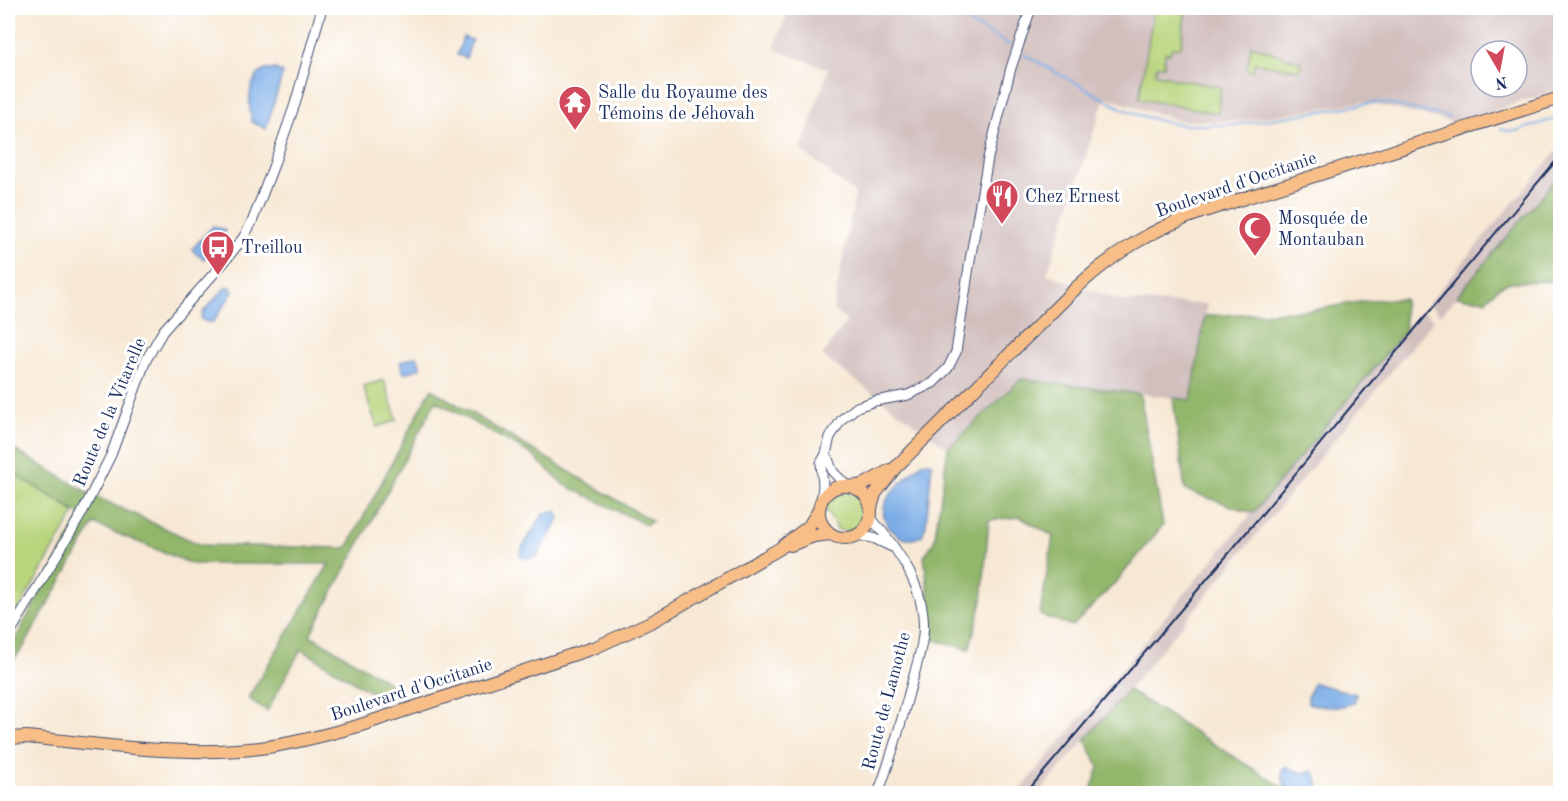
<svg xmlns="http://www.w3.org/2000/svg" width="1568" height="801" viewBox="0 0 1568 801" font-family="'Old Standard TT',serif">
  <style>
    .industrial { fill: #d1bfbe; fill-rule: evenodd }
    .green { fill: #b8d47b; stroke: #6a826c; stroke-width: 1.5 }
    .forest { fill: #92b66b; stroke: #567264; stroke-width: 1.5 }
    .water { fill: #7cade7; stroke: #4c6ea2; stroke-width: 1.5 }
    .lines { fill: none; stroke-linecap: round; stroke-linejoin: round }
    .stream { stroke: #7cade7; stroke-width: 2 }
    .minor-casing { stroke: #3c4b70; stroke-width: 11 }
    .major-casing { stroke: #3c4b70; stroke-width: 14 }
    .minor { stroke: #fff; stroke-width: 9 }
    .major { stroke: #f7be88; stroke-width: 12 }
    .rail { stroke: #1b2f5e; stroke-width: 2 }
    .labels { text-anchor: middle; stroke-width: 6; stroke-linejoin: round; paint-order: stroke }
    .poi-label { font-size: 18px; fill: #1b2f5e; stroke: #fff; text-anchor: start }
    .street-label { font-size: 18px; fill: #1b2f5e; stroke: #fff }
  </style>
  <rect width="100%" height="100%" fill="#fff"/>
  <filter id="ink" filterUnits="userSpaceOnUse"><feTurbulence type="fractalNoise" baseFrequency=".0167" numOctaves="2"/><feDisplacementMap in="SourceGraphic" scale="12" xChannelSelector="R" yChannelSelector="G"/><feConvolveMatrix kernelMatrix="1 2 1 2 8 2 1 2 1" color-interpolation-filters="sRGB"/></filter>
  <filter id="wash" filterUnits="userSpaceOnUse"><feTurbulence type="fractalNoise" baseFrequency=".008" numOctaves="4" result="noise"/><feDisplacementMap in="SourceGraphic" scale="24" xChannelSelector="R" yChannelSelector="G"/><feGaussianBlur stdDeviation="1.35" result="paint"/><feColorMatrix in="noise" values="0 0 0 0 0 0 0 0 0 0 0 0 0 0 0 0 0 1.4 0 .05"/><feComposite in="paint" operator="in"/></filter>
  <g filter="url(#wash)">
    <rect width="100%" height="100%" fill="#f7e8d4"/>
    <!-- industrial -->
    <path class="industrial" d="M789,8h771v81l-103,34 -94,-21 -124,19h-59l-75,-24 -58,177 74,27 86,3 -17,96 -169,-21 -73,69 -126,-92 25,-35 -14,-11 22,-116 -54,-44 27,-81 -54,-20zM1481,51h36v36h-36z
      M1560,147v27l-119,141 -13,-11z
      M1422,310l12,10 -306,370 -89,103 -22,1z"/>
    <!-- green -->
    <path class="green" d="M1154,8h32l-5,39 -9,1 -2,5h-5l-1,13h-7l-2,8 14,2 1,2 51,9 -3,26 -79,-14z
      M1251,45l51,18 -3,7 -44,-7 -2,8 -6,-1z
      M384,380l13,40 -20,7 -14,-41z
      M8,470l43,25 24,18 -67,115z
      M847,492c30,8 18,48 -11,37v-4l-5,-6 -2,-6 -4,-2c2,-12 9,-19 22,-19z"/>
    <!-- forest -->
    <path class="forest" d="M1560,174v107l-50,1 -11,5 -13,13 -30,-3z
      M1404,299l1,32 -152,182 -68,-23 -12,-92 18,2 14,-84 106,-6 61,-10z
      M1021,379l119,15 23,131 -45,55 -45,46 -33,-11 13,-79 -33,-19 -31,3 -7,82 -13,47 -35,-9 -10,-84 10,-14 14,-94z
      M431,389l221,132 -6,4 -83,-41 -32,-30 -95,-53 -126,234 85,51 -23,7 -71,-44 -34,62 -19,-13 81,-134h-137l-98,-40 -71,124 -15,18v-13l73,-138 -73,-45v-24l84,49 109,50 146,3z
      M1128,690l162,102 2,1h-202l9,-26 -14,-27z"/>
    <!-- water -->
    <path class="water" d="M463,37l9,3 -6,18 -9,-3z
      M275,69l8,4 -17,56 -14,-7c-4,-17 -5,-43 13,-52 1,0 8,0 10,-1z
      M213,226l12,4c-1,12 -12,20 -21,29l-8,-5 -4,-5z
      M226,287h5l2,5 -20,30h-7l-5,-3 2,-7z
      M417,356l4,12 -17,5 -4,-11z
      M928,462l4,1 -6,62 -4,11c-10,4 -18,5 -27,-3 -31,-26 8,-51 27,-70z
      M557,511l3,7 -23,38 -12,3 -5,-4 3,-9 21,-33z
      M1314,683l42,11 -2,8c-15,8 -30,5 -46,1 -1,-7 2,-14 6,-20z
      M1286,767c9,3 18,9 27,4 6,6 5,14 4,22h-25c-8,-6 -10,-13 -10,-23z"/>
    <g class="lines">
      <!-- stream -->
      <path class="stream" d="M942,8l68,37
        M1025,55l94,52 17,7 25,7 22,4h51l138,-22 17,1 60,13
        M1501,129l8,2h8l43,-14"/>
    </g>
  </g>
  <g filter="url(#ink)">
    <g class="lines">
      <defs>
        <path id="minor" d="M826,454l7,18 14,14
          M821,500l2,-14 -2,-23 5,-9 4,-17 12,-18 15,-12 18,-6 33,-6 25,-12 15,-15 8,-16 14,-92 18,-102 23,-90 20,-60
          M870,517c28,32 58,73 53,118 -2,19 -9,39 -14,58 -9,34 -19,68 -31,101
          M856,535l17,3 19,9
          M8,636l73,-121 30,-60 35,-95 17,-29 62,-70 18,-23 9,-16 21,-55 22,-63 27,-96"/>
        <path id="major" d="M819 512a26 26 0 1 1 52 0a26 26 0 1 1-52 0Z
          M852,487l13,-3 25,-14
          M871,508l4,-14 21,-27 180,-179c39,-36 78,-60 128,-77l356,-113
          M791,545l23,-9 17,-2
          M8,738l19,-1c77,8 156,20 233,11 33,-4 66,-13 98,-22l238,-79 57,-26 126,-72 30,-23 10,-16"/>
      </defs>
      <!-- minor casing -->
      <use href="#minor" class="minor-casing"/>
      <!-- major casing -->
      <use href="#major" class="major-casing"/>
      <!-- minor -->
      <use href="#minor" class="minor"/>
      <!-- major -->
      <use href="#major" class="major"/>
      <!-- rail -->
      <path class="rail" d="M1025,794l237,-280 168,-203 130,-155"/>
    </g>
  </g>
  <!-- icons -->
  <defs>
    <symbol id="temple-pin" viewBox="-11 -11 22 30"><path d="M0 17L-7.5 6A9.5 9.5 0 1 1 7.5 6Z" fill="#d1495b" stroke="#fff"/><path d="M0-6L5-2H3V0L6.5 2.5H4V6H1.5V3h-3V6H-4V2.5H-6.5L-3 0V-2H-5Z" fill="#fff"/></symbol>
    <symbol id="restaurant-pin" viewBox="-11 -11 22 30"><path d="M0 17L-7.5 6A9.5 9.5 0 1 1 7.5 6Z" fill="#d1495b" stroke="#fff"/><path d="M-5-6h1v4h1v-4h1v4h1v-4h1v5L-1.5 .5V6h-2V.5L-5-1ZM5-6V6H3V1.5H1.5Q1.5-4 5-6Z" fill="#fff"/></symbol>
    <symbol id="mosque-pin" viewBox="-11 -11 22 30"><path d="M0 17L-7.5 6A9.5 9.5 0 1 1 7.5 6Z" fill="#d1495b" stroke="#fff"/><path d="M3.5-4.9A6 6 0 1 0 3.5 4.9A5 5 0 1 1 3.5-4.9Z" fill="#fff"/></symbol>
    <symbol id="bus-pin" viewBox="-11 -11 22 30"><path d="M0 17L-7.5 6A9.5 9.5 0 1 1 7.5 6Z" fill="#d1495b" stroke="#fff"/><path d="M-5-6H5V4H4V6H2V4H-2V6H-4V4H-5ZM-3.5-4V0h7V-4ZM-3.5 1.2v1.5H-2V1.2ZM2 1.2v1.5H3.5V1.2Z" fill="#fff"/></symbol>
  </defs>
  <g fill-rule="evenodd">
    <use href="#temple-pin" x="556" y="83" width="38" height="52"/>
    <use href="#restaurant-pin" x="983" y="177" width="38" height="52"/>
    <use href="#mosque-pin" x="1236" y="209" width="38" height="52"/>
    <use href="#bus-pin" x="199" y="228" width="38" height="52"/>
  </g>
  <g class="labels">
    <!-- poi labels -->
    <g class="poi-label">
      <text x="598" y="98">Salle du Royaume des<tspan x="598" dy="21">Témoins de Jéhovah</tspan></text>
      <text x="1025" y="202">Chez Ernest</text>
      <text x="1278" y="224">Mosquée de<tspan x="1278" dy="21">Montauban</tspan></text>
      <text x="241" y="253">Treillou</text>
    </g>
    <!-- street labels -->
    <g class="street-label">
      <text transform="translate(1236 184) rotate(-19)" y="6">Boulevard d'Occitanie</text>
      <text transform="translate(109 412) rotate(-67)" y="6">Route de la Vitarelle</text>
      <text transform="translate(411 689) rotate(-18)" y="6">Boulevard d'Occitanie</text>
      <text transform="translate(886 701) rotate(-75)" y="6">Route de Lamothe</text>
    </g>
  </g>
  <!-- margin -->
  <rect width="1568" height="801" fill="none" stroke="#fff" stroke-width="30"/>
  <!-- north arrow -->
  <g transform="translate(1499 69) rotate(170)"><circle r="28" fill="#ffffff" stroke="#a4acbf" stroke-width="1.5"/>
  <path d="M0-4.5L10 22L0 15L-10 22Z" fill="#d1495b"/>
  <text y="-9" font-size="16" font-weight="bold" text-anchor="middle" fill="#1b2f5e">N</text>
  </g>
</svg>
